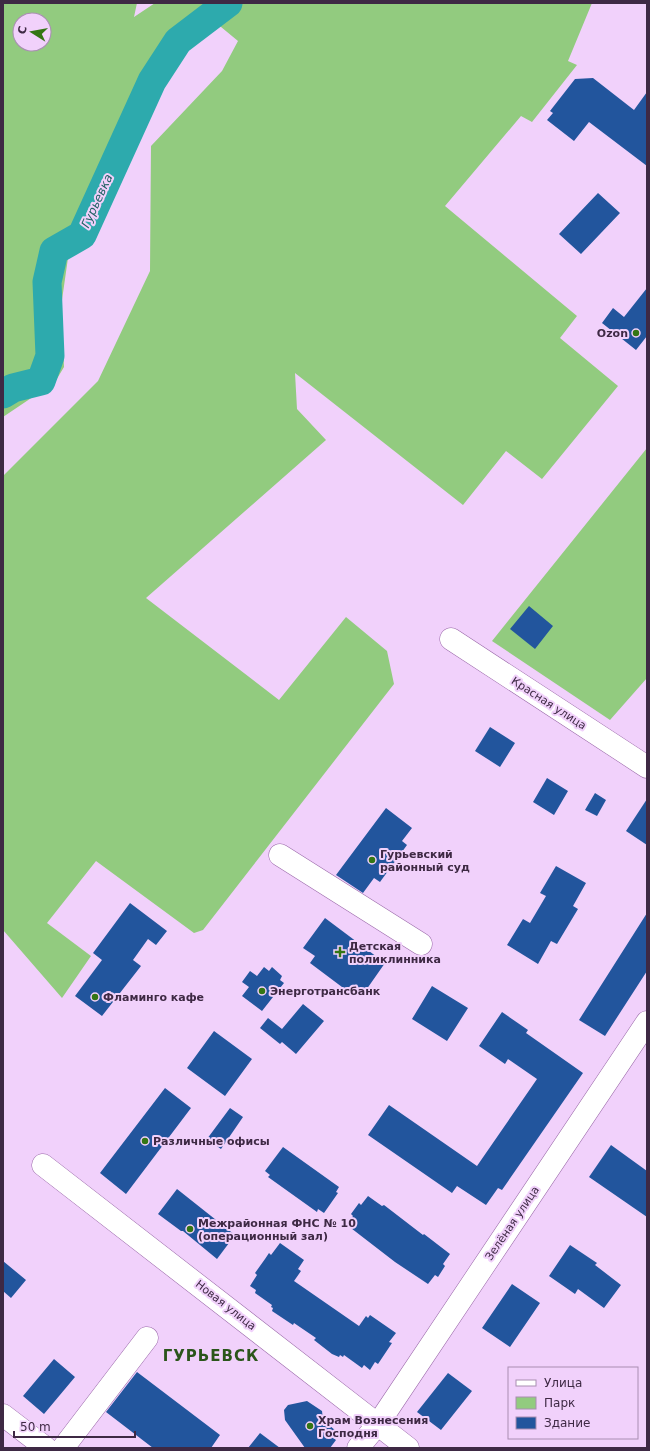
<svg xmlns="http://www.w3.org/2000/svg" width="650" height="1451" viewBox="0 0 650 1451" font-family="'DejaVu Sans',sans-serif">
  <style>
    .green { fill: #92cb7f; fill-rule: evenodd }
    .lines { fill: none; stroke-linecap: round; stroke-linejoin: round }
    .river { stroke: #2daaad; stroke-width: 29 }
    .building { fill: #22559d }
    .minor-casing { stroke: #9a69a9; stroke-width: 23 }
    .minor { stroke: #fff; stroke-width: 22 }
    .poi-dot { fill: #347614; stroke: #f1d1fb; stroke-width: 1.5 }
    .labels { text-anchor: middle; stroke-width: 4; stroke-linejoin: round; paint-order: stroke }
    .poi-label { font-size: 11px; font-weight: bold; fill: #3e2944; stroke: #f1d1fb; text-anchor: start }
    .street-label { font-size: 11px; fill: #3e2944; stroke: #f1d1fb }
    .water-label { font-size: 12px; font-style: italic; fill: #216264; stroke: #f1d1fb }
    .district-label { font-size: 15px; font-weight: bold; letter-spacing: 1px; fill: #2b551b; stroke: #f1d1fb }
  </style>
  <rect width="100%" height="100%" fill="#f1d1fb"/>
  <!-- green -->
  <path class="green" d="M3,3h134l-3,14 21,-14h437l-24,58 9,4 -45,57 -11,-6 -76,90 132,110 -17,22 58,48 -76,93 -36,-28 -43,54 -168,-132 2,36 29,31 -180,158 133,102 67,-83 41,34 7,33 -191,246 -9,3 -98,-72 -49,62 44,33 -29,42 -59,-68v-454l95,-95 52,-110 1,-125 71,-75 16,-30 -23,-19 -29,18 -40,66 -3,20 -22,52 -34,57 -17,9 -9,63 3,60 -9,15 -52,35zM20,20h24v24h-24z
    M647,448v230l-37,42 -118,-79z"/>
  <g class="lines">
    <!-- river -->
    <path class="river" d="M3,394l10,-6 28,-7 9,-25 -3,-74 7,-31 28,-16 70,-154 26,-40 50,-38"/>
  </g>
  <!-- building -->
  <path class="building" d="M593,78l41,32 13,-18v74l-58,-44 -15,19 -27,-21 6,-7 -3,-2 25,-32z
    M598,193l22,20 -39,41 -22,-20z
    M647,288v48l-11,14 -34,-27 11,-15 11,9z
    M529,606l24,20 -18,23 -25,-20z
    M490,727l25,16 -15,24 -25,-16z
    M547,778l21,13 -14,24 -21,-13z
    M595,793l11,7 -9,16 -12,-6z
    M647,799v46l-21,-14z
    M386,808l26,20 -10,13 5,4 -27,37 -6,-4 -11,15 -27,-18z
    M556,866l30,17 -13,23 5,3 -21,35 -6,-3 -13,23 -31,-19 16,-26 7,4 16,-27 -6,-3z
    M130,903l37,28 -11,14 -8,-6 -15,21 8,6 -39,50 -27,-20 27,-36 -9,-7z
    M647,913v58l-42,65 -26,-16z
    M325,918l60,45 -21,30 -9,-6 -5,6 -40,-30 5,-7 -12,-8z
    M264,967l5,4 3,-4 10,9 -2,4 4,3 -22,28 -20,-15 7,-9 -7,-5 8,-11 7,5z
    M432,986l36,22 -21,33 -35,-22z
    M303,1004l21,17 -28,33 -14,-12 -2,2 -20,-16 8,-10 14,11z
    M502,1012l26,18 -2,3 57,40 -81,117 -4,-2 -12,17 -29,-19 -5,7 -84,-58 21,-30 88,61 60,-87 -29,-20 -3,5 -26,-18z
    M214,1031l38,28 -27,37 -38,-28z
    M165,1088l26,20 -65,86 -26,-21z
    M230,1108l13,9 -22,32 -14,-10z
    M611,1145l36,26v46l-58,-40z
    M283,1147l56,40 -3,5 2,1 -14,20 -6,-4 -1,3 -49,-35 2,-2 -5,-4z
    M177,1189l58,46 -18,24 -34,-28h-2l-23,-17z
    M368,1196l14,10 2,-1 39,30 1,-1 26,20 -7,10 2,2 -7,11 -3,-2 -7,9 -33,-22 -48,-37 6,-9 -2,-2 8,-11 2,2z
    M280,1243l24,17 -6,9 3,2 -7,10 65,45 7,-10 2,2 2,-3 26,18 -7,9 3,1 -14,21 -3,-2 -5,8 -6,-5 -2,3 -18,-13 -1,2 -3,-2 -1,2 -7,-3 -18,-14 2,-2 -22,-15 -1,2 -21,-14 1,-3 -2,-1 1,-2 -17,-12 1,-3 -6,-4 7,-11 -2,-2 10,-14 4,-6 2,2z
    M570,1245l27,18 -2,2 26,20 -17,23 -26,-19 -3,5 -26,-18z
    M3,1261l23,19 -15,18 -8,-7z
    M512,1284l28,19 -30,44 -28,-19z
    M54,1359l21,18 -31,37 -21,-18z
    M137,1372l83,63 -9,13h-58l-47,-36z
    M448,1373l24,18 -31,39 -24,-18z
    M307,1401l15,10 1,9 13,11 -4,6 4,3 -6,8h-25l-20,-28 -1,-10 4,-5z
    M260,1433l20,15h-32z"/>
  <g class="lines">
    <defs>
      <path id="minor" d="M451,639l196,128
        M280,855l141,89
        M43,1165l365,283
        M3,1415l43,33
        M63,1448l84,-110
        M358,1448l20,-24 269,-402"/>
    </defs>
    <!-- minor casing -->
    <use href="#minor" class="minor-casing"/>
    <!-- minor -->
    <use href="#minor" class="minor"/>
  </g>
  <!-- markers -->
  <g class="poi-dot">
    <circle cx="636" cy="333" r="4"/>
    <circle cx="372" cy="860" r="4"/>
    <path d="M338 946h4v4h4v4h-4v4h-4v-4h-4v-4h4z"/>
    <circle cx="262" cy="991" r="4"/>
    <circle cx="95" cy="997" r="4"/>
    <circle cx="145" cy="1141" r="4"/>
    <circle cx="190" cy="1229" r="4"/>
    <circle cx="310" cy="1426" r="4"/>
  </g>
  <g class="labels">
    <!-- poi labels -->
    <g class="poi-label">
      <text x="628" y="337" text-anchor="end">Ozon</text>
      <text x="380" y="858">Гурьевский<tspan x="380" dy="13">районный суд</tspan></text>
      <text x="349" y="950">Детская<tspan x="349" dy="13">поликлинника</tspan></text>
      <text x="270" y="995">Энерготрансбанк</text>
      <text x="103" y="1001">Фламинго кафе</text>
      <text x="153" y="1145">Различные офисы</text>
      <text x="198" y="1227">Межрайонная ФНС № 10<tspan x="198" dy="13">(операционный зал)</tspan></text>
      <text x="318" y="1424">Храм Вознесения<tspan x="318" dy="13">Господня</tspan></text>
    </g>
    <!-- street labels -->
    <g class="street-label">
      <text transform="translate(549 703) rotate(33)" y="4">Красная улица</text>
      <text transform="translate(512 1223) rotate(-56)" y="4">Зелёная улица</text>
      <text transform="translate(226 1305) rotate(38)" y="4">Новая улица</text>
    </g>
    <!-- water labels -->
    <g class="water-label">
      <text transform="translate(97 201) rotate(-65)" y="4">Гурьевка</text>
    </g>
    <!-- district labels -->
    <g class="district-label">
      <text x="211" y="1361">ГУРЬЕВСК</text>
    </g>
  </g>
  <!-- border -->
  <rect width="650" height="1451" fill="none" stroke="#3e2944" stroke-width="8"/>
  <!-- legend -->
  <rect x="508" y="1367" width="130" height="72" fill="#f1d1fb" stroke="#a98eb2"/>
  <rect x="516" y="1380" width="20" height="6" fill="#ffffff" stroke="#a98eb2"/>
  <text x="544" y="1387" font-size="12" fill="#3e2944">Улица</text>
  <rect x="516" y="1397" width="20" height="12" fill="#92cb7f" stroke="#a98eb2"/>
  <text x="544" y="1407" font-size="12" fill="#3e2944">Парк</text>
  <rect x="516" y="1417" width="20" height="12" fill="#22559d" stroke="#a98eb2"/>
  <text x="544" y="1427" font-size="12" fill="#3e2944">Здание</text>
  <!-- north arrow -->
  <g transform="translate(32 32) rotate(281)"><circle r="19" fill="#f1d1fb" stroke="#a98eb2"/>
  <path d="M0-3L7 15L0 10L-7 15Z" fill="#347614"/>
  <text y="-6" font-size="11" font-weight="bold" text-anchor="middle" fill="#3e2944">С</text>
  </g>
  <!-- scale -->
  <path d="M14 1431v6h121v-6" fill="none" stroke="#3e2944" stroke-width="2"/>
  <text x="20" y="1431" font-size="12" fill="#3e2944" stroke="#f1d1fb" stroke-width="3" paint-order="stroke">50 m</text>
</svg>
